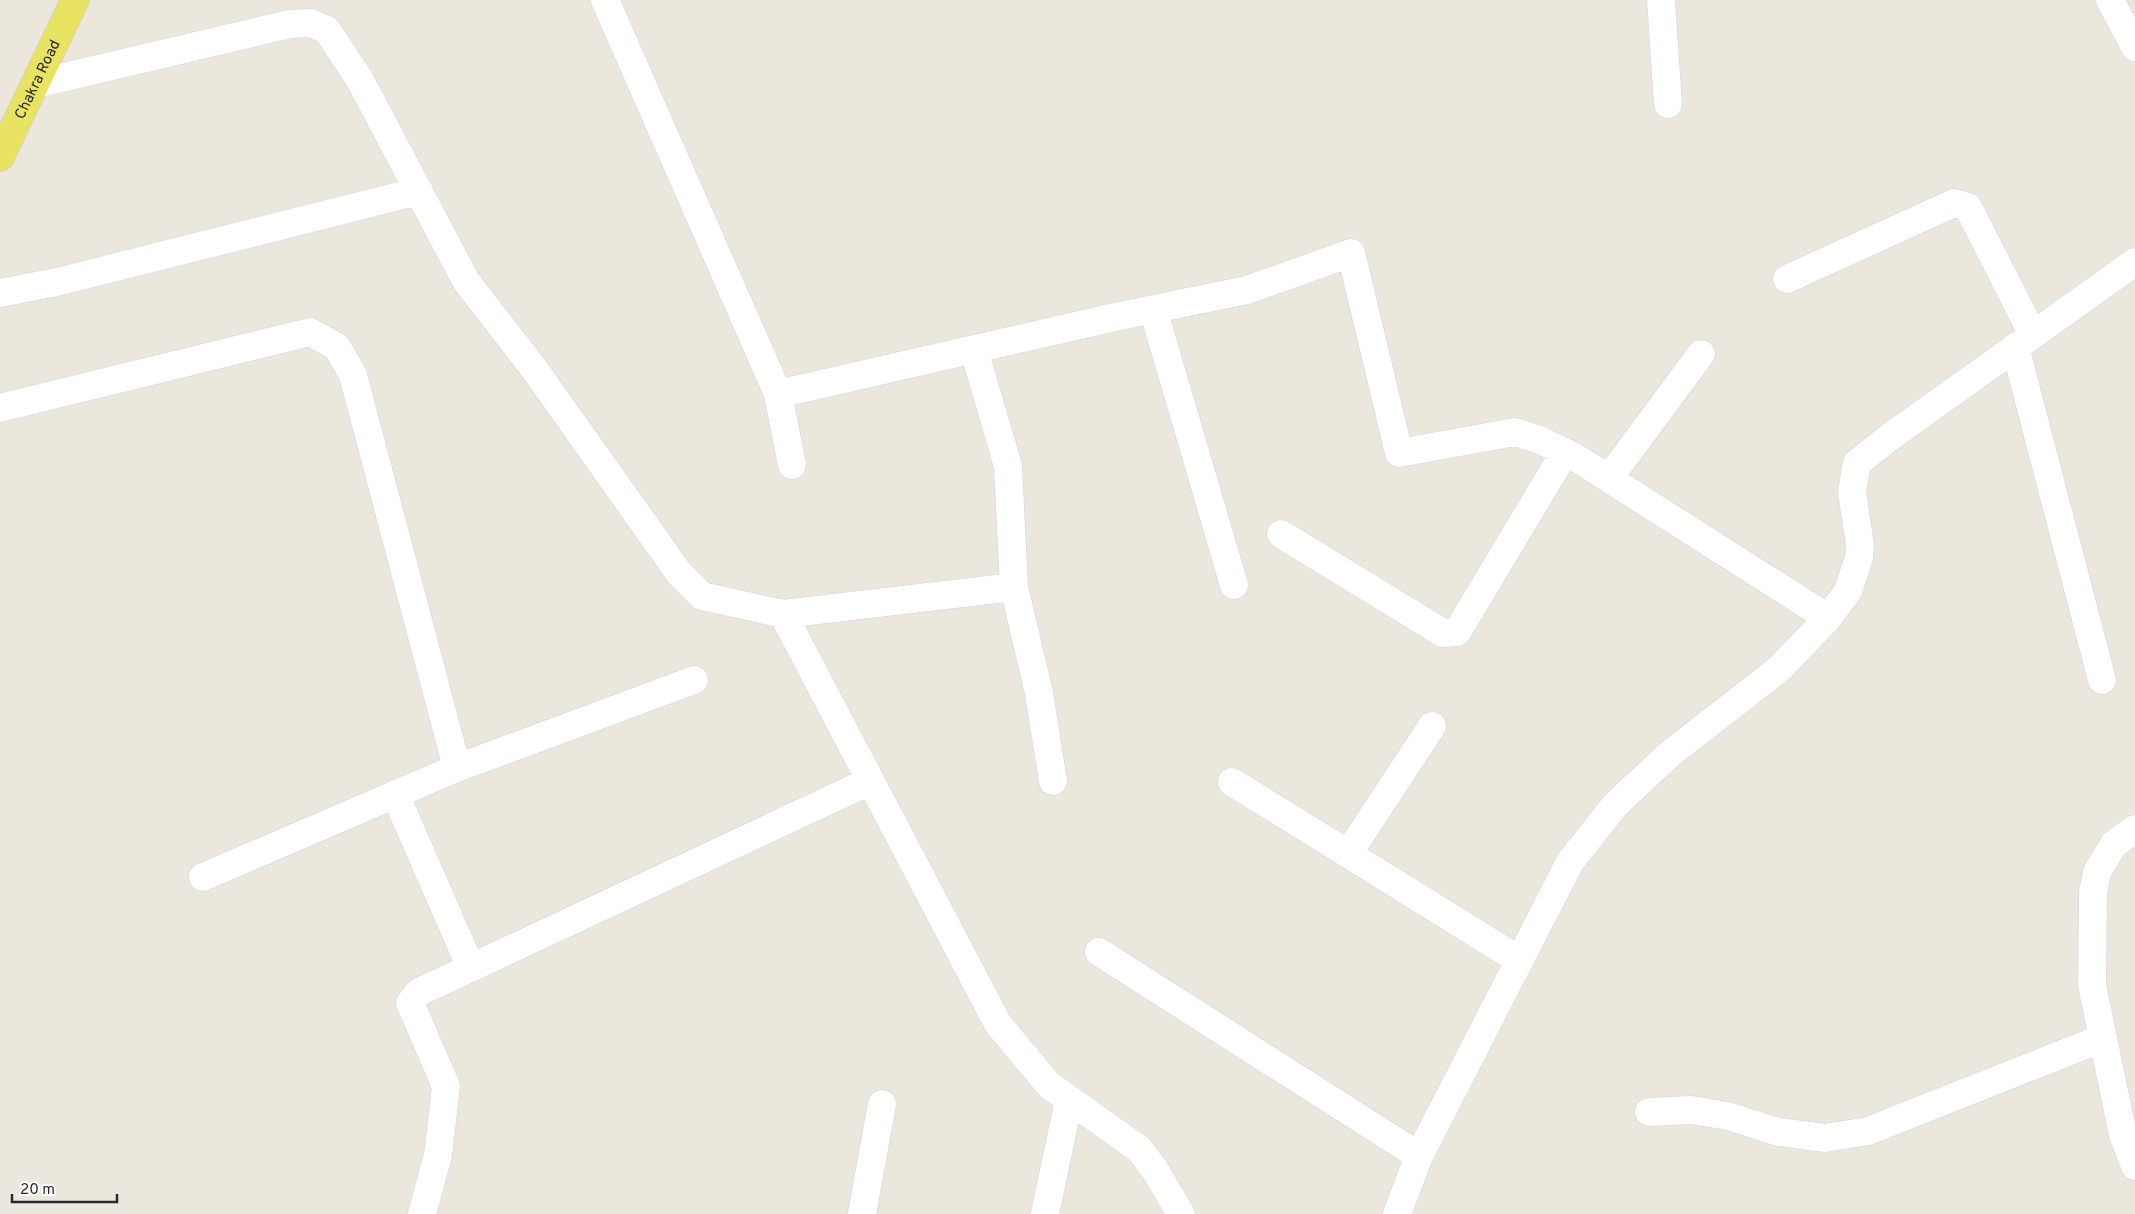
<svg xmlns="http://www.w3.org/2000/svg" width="2135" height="1214" viewBox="0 0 2135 1214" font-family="Overpass,sans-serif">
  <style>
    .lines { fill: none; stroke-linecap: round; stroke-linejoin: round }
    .minor-casing { stroke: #d1d1e1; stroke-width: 29 }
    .major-casing { stroke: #c7c7c7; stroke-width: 29 }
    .minor { stroke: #fff; stroke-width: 28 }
    .major { stroke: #e9e362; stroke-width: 28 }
    .labels { text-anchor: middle; stroke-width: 5; stroke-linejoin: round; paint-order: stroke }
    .street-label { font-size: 15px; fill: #292929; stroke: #fff }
  </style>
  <rect width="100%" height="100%" fill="#ebe7dc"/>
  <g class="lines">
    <defs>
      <path id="minor" d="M605,0l173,394 14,71
        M1661,0l7,104
        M2110,0l25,47
        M35,84l255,-60 21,-1 16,7 33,50 106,201 69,89 144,203 23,23 81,18 231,-27
        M1787,279l167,-76 14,4 65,128
        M0,293l57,-11 362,-91
        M1153,309l81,276
        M2015,347l87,333
        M974,350l34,116 6,121 25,106 14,88
        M778,394l337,-77 132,-27 104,-37 48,200 116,-21 25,8 38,19 250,159
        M0,408l310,-76 27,15 16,28 104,393
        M1609,478l92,-124
        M1281,534l162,99 14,-1 108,-180
        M783,614l215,410 51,61 90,64 16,21 26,44
        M1232,782l287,178
        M395,794l76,174
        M2135,829l-21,15 -17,28 -4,21 -1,92 31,150 12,31
        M1348,854l84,-128
        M203,877l254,-109 237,-88
        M1099,952l320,204
        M1649,1112l42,-2 37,6 50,16 47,6 43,-7 235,-93
        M422,1214l16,-59 8,-69 -36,-83 9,-11 451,-211
        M862,1214l20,-110
        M1045,1214l24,-114
        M1397,1214l22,-58 151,-294 46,-58 55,-51 108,-84 49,-51 20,-27 11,-33 1,-13 -8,-53 5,-29 33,-26 245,-175"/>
      <g id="major">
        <path id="s1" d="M0,157l75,-157"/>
      </g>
    </defs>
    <!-- minor casing -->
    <use href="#minor" class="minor-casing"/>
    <!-- major casing -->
    <use href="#major" class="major-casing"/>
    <!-- minor -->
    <use href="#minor" class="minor"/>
    <!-- major -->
    <use href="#major" class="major"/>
  </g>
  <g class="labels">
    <!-- street labels -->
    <g class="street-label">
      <text dy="5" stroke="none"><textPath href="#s1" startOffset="86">Chakra Road</textPath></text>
    </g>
  </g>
  <!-- scale -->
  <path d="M12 1194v8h105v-8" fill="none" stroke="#292929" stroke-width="2.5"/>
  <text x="20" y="1194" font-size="15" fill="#292929" stroke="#ffffff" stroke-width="4" paint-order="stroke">20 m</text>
</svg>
